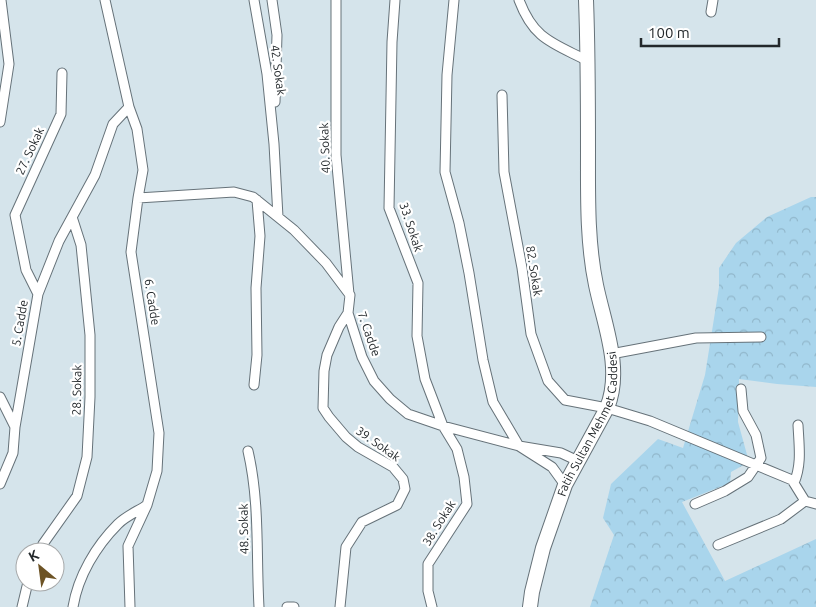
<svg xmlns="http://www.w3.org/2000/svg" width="816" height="607" viewBox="0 0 816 607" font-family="Ubuntu,sans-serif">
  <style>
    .forest { fill: url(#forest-crowns) }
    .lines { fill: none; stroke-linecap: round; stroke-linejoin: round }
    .minor-casing { stroke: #667279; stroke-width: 11 }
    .secondary-casing { stroke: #667279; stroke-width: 16 }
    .minor { stroke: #fff; stroke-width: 9 }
    .secondary { stroke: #fff; stroke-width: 14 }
    .labels { text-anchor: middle; stroke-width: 4.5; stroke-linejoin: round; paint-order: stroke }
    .street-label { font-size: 12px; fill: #23282b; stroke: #fff }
  </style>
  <defs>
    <pattern id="forest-crowns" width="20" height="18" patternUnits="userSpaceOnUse" patternTransform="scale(1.25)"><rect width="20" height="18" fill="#a9d5ec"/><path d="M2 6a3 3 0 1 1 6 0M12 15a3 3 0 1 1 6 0" fill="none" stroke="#91b7cb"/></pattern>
  </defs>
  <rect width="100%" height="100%" fill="#d5e4eb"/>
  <!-- forest -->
  <path class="forest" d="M811,197h5v190l-39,-3 -38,-5 -1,43 11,40 -18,10 -1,11 -48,19 43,79 91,-42v68h-226l24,-72 -11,-17 8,-34 47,-45 25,9 22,-73 14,-88v-19l17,-25 31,-26z"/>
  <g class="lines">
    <defs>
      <path id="minor" d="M105,0l24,107 8,22 6,41 -5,28 -7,54 28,181 -2,38 -10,34 -19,41 2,61
        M254,0l13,74 7,70 4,73
        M272,0l5,35 -2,67
        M336,0v155l13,139
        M395,0l-3,42 -3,166 29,75 -1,53 8,43 18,47 14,23 7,28 3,27 -39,60v27l4,16
        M454,0l-7,75 -2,97 14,51 10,50 14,87 10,42 26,44 33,21 13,18
        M519,0c15,40 34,43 69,61
        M711,12l2,-12
        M502,95l2,77 18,96 9,66 17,47 17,19 42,8 43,13 142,59 13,21 11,3
        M0,122l9,-58 -8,-64
        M138,198l96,-6 19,5 41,33 32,33 24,32 -2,18 14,44 12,24 16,18 18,15 35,12 76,20 42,7 17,8
        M38,294l-12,-24 -11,-55 46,-101 1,-41
        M611,354l85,-16 65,-1
        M254,385l3,-30 -1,-67 4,-52 -3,-36
        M0,397l15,30
        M248,451c12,52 8,104 11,156
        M794,483c8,-19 5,-37 4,-58
        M0,484l13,-31 2,-26 23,-133 21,-53 36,-66 18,-51 16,-17
        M695,504l30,-13 23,-14 13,-19 -5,-23 -13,-24 -2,-22
        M718,545l63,-26 24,-18
        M40,552l3,-8 34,-48 10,-39 3,-60v-62l-9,-90 -9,-28
        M22,607l6,-25
        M73,607c5,-31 23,-61 45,-83 8,-8 20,-13 29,-19
        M287,607h7
        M340,607l6,-60 16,-25 35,-17 8,-16 -2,-10 -10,-12 -35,-20 -12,-10 -17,-20 -6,-9 1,-37 3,-16 12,-28 9,-14"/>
      <g id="secondary">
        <path id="s1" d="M530,607l2,-15 11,-44 22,-63 42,-77c16,-39 -3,-84 -11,-123 -9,-43 -8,-89 -8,-133 0,-51 0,-101 -2,-152"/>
      </g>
    </defs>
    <!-- minor casing -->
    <use href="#minor" class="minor-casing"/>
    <!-- secondary casing -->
    <use href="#secondary" class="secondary-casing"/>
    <!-- minor -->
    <use href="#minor" class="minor"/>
    <!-- secondary -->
    <use href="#secondary" class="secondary"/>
  </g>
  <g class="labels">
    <!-- street labels -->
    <g class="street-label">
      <text transform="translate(278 70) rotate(82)" y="4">42. Sokak</text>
      <text transform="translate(325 148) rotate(-92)" y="4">40. Sokak</text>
      <text transform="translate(30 151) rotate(-65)" y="4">27. Sokak</text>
      <text transform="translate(411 227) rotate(72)" y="4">33. Sokak</text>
      <text transform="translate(534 271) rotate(81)" y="4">82. Sokak</text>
      <text transform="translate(152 302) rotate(81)" y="4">6. Cadde</text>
      <text transform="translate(20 323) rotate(-80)" y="4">5. Cadde</text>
      <text transform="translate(369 334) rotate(71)" y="4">7. Cadde</text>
      <text transform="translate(77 390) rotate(-89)" y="4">28. Sokak</text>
      <text dy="4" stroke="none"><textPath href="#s1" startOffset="194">Fatih Sultan Mehmet Caddesi</textPath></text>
      <text transform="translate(378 444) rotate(35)" y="4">39. Sokak</text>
      <text transform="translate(439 523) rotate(-58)" y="4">38. Sokak</text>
      <text transform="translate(244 529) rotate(-91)" y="4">48. Sokak</text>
    </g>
  </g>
  <!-- north arrow -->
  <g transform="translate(40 567) rotate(331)"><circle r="24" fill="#ffffff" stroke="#a7a9aa"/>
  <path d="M0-4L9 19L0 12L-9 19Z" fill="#6d5325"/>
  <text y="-8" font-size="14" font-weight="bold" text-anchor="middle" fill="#23282b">K</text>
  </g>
  <!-- scale -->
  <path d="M641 38v8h138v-8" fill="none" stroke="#23282b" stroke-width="2.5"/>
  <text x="648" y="38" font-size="15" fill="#23282b" stroke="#ffffff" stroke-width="4" paint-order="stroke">100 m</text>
</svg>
